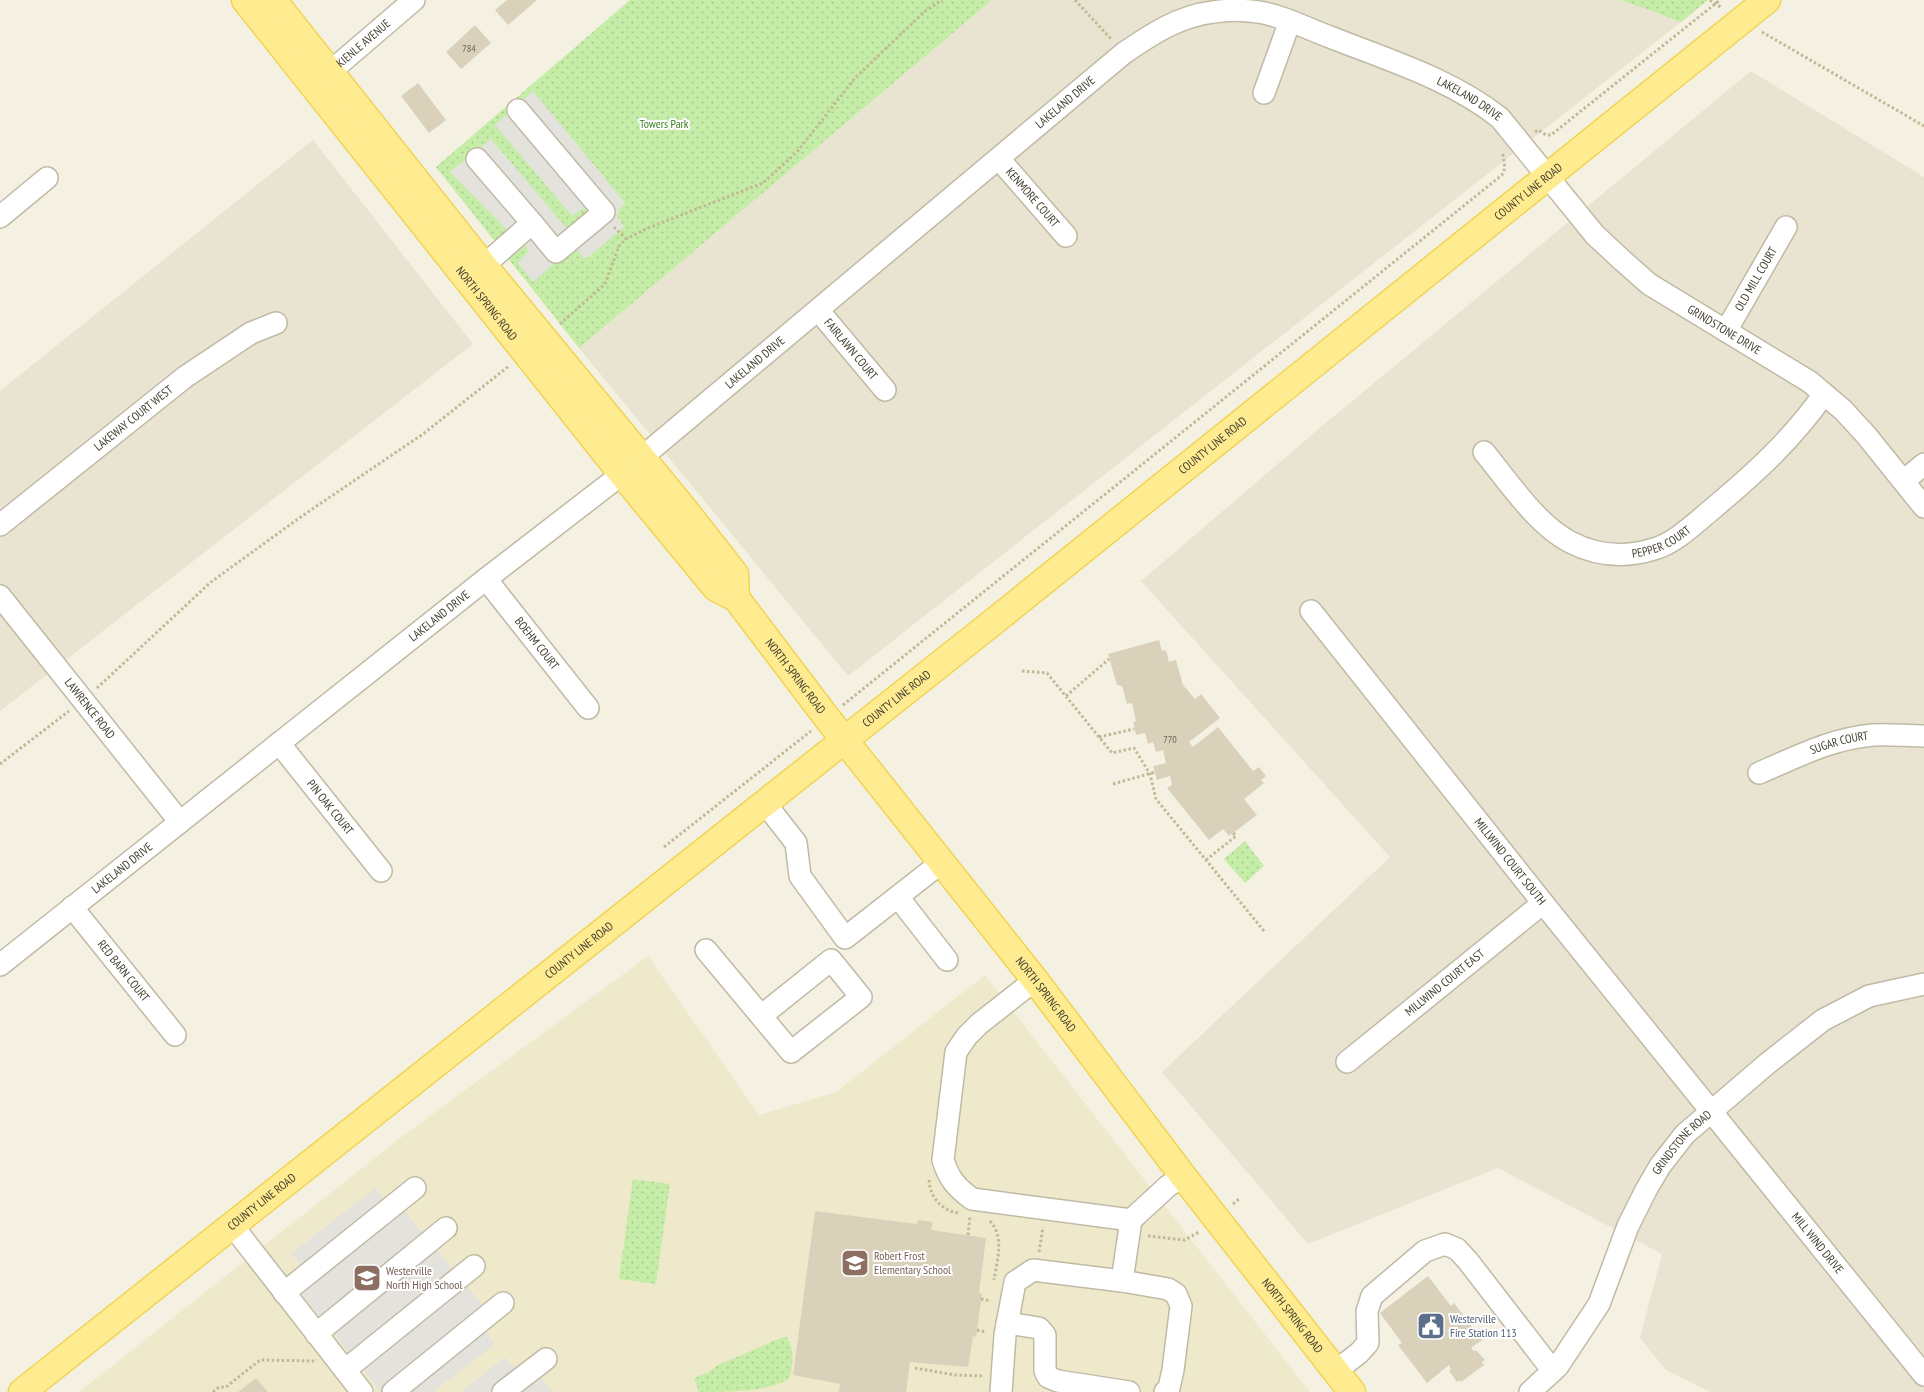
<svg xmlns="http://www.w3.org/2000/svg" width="1924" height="1392" viewBox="0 0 1924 1392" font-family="'PT Sans Narrow',sans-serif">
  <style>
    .residential { fill: #e8e4d1 }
    .education { fill: #efe9cb }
    .green { fill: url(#green-dots) }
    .parking { fill: #e4e2dc }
    .building { fill: #dad1ba }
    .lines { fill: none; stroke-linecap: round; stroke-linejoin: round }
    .minor-casing { stroke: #c0baa5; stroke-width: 24 }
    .major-casing { stroke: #f0d455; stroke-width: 29 }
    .path { stroke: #c3b895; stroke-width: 3; stroke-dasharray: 2.5 2.5; stroke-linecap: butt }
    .minor { stroke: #fff; stroke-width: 21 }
    .major { stroke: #ffec91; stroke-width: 26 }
    .labels { text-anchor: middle; stroke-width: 4; stroke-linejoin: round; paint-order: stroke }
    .number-label { font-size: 10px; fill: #6b6555 }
    .street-label { font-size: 12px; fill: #464133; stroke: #fff }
    .park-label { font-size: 12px; fill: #397e20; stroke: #fff }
    .education-label { font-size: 12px; fill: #785e54; stroke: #fff; text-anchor: start }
    .service-label { font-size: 12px; fill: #4e5e75; stroke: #fff; text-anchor: start }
  </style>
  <defs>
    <pattern id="green-dots" width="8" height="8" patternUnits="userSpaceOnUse" patternTransform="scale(1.25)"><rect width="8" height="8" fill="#c5eda7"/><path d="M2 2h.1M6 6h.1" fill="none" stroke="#abcc90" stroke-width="1.8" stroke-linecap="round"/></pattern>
  </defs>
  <rect width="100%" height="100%" fill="#f4f1e3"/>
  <!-- residential -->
  <path class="residential" d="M992,0h629l60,22 -833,654 -269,-328z
    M1751,71l173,106v1215h-214l-44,-22 -26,-32 22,-84 -164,-86 -190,76 -146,-172 228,-215 -249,-276 175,-150z
    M313,140l160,204 -473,367v-320z"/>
  <!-- education -->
  <path class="education" d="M648,956l111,159 77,-23 149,-117 325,417h-1231l325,-257z"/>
  <!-- green -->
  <path class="green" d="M630,0h362l-413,348 -143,-181z
    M1621,0h87l-27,22z
    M1245,841l19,25 -19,17 -21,-24z
    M633,1179l37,5 -14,100 -37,-5z
    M783,1337h4c6,13 6,16 5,30 -1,3 -1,8 -3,11 -16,14 -66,14 -90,14l-5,-14 15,-6 7,-6z"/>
  <!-- parking -->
  <path class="parking" d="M533,91l92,112 -6,7 -2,6 7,11 -38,32 -13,-12 -40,35 -15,-19 10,-11 -2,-6 -5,-2 -71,-72 41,-33 78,92 19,-16v-4l-4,-3 -12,8 -77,-91z
    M375,1188l10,13 7,-5 105,126 -11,10 9,12 -62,48h-52l-92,-113 12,-13 -9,-13z
    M505,1357l11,13 12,-9 25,31h-92z"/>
  <!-- building -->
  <path class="building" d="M507,0h30l-29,25 -13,-15z
    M475,25l16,18 -30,26 -15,-17z
    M418,83l28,37 -17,13 -28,-37z
    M1159,640l3,11 4,-1 3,12 7,-2 7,25 12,14 6,-5 19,24 -31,24 4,5 25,-20 35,44 6,-4 7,9 -5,4 3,3 -20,16 13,16 -28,21 -6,-7 -14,11 -42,-52 5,-3 -2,-9 -13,4 -4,-14 13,-3 -3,-13 -7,2 -3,-10 -5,2 -3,-11 -9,2 -3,-13 3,-1 -4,-18 -5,1 -5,-18 -5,-1 -9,-31z
    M815,1211l102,13 1,-4 15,2 -2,8 55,8 -7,55 3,1 -6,43 -3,-1 -5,31 -58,-5 -4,30h-67l1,-8 -47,-9z
    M1428,1276l23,30 3,-3 28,37 -11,8 3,3 2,-1 9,10 -3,2 2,3 -23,17 -1,-2 -3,2 -8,-11 2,-2 -2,-4 -22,18 -29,-38 4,-2 -22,-30z
    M256,1378l12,14h-30z"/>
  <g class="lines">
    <defs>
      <g id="minor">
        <path id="s1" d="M317,83l97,-83"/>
        <path d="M1264,93l26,-72"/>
        <path d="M518,110l86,102 -48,40 -24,-29"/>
        <path id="s2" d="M999,159l67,77"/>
        <path d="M0,217l47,-39"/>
        <path d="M473,275l59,-52 -55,-64"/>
        <path id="s3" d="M818,310l67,80"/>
        <path id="s4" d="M1726,331l60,-104"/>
        <path id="s5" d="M1484,452c24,29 52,72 86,90 27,14 55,16 84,7 21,-6 40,-25 56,-38 44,-37 81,-70 114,-117"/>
        <path d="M1904,481l20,-17"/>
        <path id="s6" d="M0,525l185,-148 66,-44 25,-10"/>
        <path id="s7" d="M486,579l102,129"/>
        <path id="s8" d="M0,596l180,226"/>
        <path id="s9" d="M1311,611l232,292 381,472"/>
        <path id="s10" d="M279,743l102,128"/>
        <path id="s11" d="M1759,773c40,-17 71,-34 114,-38 17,-1 34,1 51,1"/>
        <path d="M764,802l32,41 4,33 45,62 97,-76"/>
        <path d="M898,897l49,63"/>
        <path id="s12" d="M72,907l103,128"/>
        <path d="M706,950l85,102 70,-55 -30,-37 -70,56"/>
        <path id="s13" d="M0,965l486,-386 136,-105 502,-421c28,-19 55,-37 89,-41 13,-2 32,-2 45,0 23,3 50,17 72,25 58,23 121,42 170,81l95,117 28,26 26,23 161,98 33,28 23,25 58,72"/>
        <path d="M1035,980l-56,44 -12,12 -11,16 -13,108c6,19 13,27 29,39l159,21 37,-34 15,-10"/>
        <path id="s14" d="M1347,1062l196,-159"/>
        <path d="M232,1225l130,167"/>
        <path d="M1122,1281l46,8 8,5 5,12 -8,64 -4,18 -4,4"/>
        <path d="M284,1293l131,-105"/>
        <path d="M1007,1323l32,5 6,7v36l3,6 10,4 71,11"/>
        <path d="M316,1334l130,-106"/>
        <path d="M345,1370l129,-104"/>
        <path d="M1336,1371l23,-18 9,-10 -1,-32 5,-15 53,-45 20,-7 12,5 11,12 85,110"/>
        <path d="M393,1392l110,-89"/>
        <path d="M503,1392l43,-33"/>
        <path d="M1001,1392l4,-57 10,-53 18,-12 89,11 9,-61"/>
        <path id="s15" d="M1530,1392l28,-26 41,-62 29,-78 18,-36 14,-24 25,-32 83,-71 55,-43 46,-24 55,-12"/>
      </g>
      <g id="major">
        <path id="s16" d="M245,0l377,474 94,114 20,10 91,120 208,262 148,196 169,216"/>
        <path d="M273,0l211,266 200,243 51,65 1,24"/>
        <path id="s17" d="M22,1392l965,-765 780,-627"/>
      </g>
    </defs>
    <!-- minor casing -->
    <use href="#minor" class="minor-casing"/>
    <!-- major casing -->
    <use href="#major" class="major-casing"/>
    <!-- path -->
    <path class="path" d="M1075,0l37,40
      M1710,0l12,8
      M1762,32l162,94
      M1535,132l3,-2 8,5h5l169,-135
      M614,227l12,12
      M560,324l45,-40 14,-38 7,-7 22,-11 115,-45 34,-31 58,-74 69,-66 18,-12
      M1022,671l25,2 65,80 22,-5 16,26 6,25 108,132
      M97,688l114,-106 91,-66 121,-82 86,-68
      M1066,696l43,-37
      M843,705l659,-530 3,-7 -2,-13 3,-2
      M1099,737l35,-8
      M0,764l69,-53
      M1113,784l42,-12
      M664,847l147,-116
      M1206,860l30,-24 -3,-3
      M929,1180c1,17 12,30 29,33
      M1233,1204l6,-5
      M990,1221c15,17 7,39 4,59
      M968,1235l2,-19
      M1148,1236l37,4 14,-8
      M1039,1252l4,-25
      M981,1299l10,2
      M977,1330l9,2
      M915,1368l40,7 28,1
      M213,1392l6,-5h7l34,-27 55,1"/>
    <!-- minor -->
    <use href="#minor" class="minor"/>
    <!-- major -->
    <use href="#major" class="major"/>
  </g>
  <!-- icons -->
  <defs>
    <symbol id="school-square" viewBox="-11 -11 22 22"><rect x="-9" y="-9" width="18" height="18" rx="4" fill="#8d6e63" stroke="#fff"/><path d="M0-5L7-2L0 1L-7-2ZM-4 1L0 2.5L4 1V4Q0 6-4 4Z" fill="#fff"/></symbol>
    <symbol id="civic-square" viewBox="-11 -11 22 22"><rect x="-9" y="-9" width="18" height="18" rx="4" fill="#5c6f8a" stroke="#fff"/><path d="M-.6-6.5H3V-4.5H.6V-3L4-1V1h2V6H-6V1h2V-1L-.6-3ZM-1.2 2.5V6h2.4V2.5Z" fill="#fff"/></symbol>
  </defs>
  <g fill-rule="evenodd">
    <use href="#school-square" x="839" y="1247" width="32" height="32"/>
    <use href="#school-square" x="351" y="1262" width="32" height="32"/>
    <use href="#civic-square" x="1415" y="1310" width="32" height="32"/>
  </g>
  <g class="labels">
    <!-- number labels -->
    <g class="number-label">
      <text x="469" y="52">784</text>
      <text x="1170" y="743">770</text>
    </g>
    <!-- street labels -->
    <g class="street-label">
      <text dy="4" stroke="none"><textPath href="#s1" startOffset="61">KIENLE AVENUE</textPath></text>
      <text dy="4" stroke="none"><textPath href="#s13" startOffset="1821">LAKELAND DRIVE</textPath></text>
      <text dy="4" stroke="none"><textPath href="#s13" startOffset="1371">LAKELAND DRIVE</textPath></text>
      <text dy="4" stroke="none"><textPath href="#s17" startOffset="1926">COUNTY LINE ROAD</textPath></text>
      <text dy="4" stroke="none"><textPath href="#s2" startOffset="51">KENMORE COURT</textPath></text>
      <text dy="4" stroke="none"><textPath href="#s4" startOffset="60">OLD MILL COURT</textPath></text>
      <text dy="4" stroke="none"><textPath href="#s16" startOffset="388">NORTH SPRING ROAD</textPath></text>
      <text dy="4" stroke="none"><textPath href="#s13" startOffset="2169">GRINDSTONE DRIVE</textPath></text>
      <text dy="4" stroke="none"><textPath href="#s3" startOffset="51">FAIRLAWN COURT</textPath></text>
      <text dy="4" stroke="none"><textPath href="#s13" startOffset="966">LAKELAND DRIVE</textPath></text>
      <text dy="4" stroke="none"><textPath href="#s6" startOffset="171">LAKEWAY COURT WEST</textPath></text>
      <text dy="4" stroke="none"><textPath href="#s17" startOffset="1521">COUNTY LINE ROAD</textPath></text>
      <text dy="4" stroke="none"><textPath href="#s5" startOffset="221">PEPPER COURT</textPath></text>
      <text dy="4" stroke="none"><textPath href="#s13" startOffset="561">LAKELAND DRIVE</textPath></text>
      <text dy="4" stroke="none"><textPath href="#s7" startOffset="82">BOEHM COURT</textPath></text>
      <text dy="4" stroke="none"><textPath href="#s16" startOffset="874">NORTH SPRING ROAD</textPath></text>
      <text dy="4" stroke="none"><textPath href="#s17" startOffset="1116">COUNTY LINE ROAD</textPath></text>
      <text dy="4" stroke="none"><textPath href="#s8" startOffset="144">LAWRENCE ROAD</textPath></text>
      <text dy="4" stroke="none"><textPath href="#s11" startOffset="86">SUGAR COURT</textPath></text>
      <text dy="4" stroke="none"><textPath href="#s10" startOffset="82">PIN OAK COURT</textPath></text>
      <text dy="4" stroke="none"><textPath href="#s9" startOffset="320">MILLWIND COURT SOUTH</textPath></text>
      <text dy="4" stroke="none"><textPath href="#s13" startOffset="156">LAKELAND DRIVE</textPath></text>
      <text dy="4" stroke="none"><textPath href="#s17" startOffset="711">COUNTY LINE ROAD</textPath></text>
      <text dy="4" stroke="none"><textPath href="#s12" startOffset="82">RED BARN COURT</textPath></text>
      <text dy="4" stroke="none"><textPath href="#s14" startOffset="126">MILLWIND COURT EAST</textPath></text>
      <text dy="4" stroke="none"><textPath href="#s16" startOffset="1279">NORTH SPRING ROAD</textPath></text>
      <text dy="4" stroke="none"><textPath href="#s15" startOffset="296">GRINDSTONE ROAD</textPath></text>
      <text dy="4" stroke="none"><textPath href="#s17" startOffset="306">COUNTY LINE ROAD</textPath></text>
      <text dy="4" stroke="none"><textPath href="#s9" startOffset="810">MILL WIND DRIVE</textPath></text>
      <text dy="4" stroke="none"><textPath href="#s16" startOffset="1684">NORTH SPRING ROAD</textPath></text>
    </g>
    <!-- park labels -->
    <g class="park-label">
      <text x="664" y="128">Towers Park</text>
    </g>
    <!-- education labels -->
    <g class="education-label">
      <text x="874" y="1260">Robert Frost<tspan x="874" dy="14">Elementary School</tspan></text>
      <text x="386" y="1275">Westerville<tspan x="386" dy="14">North High School</tspan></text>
    </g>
    <!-- service labels -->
    <g class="service-label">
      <text x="1450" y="1323">Westerville<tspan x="1450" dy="14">Fire Station 113</tspan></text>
    </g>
  </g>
</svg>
